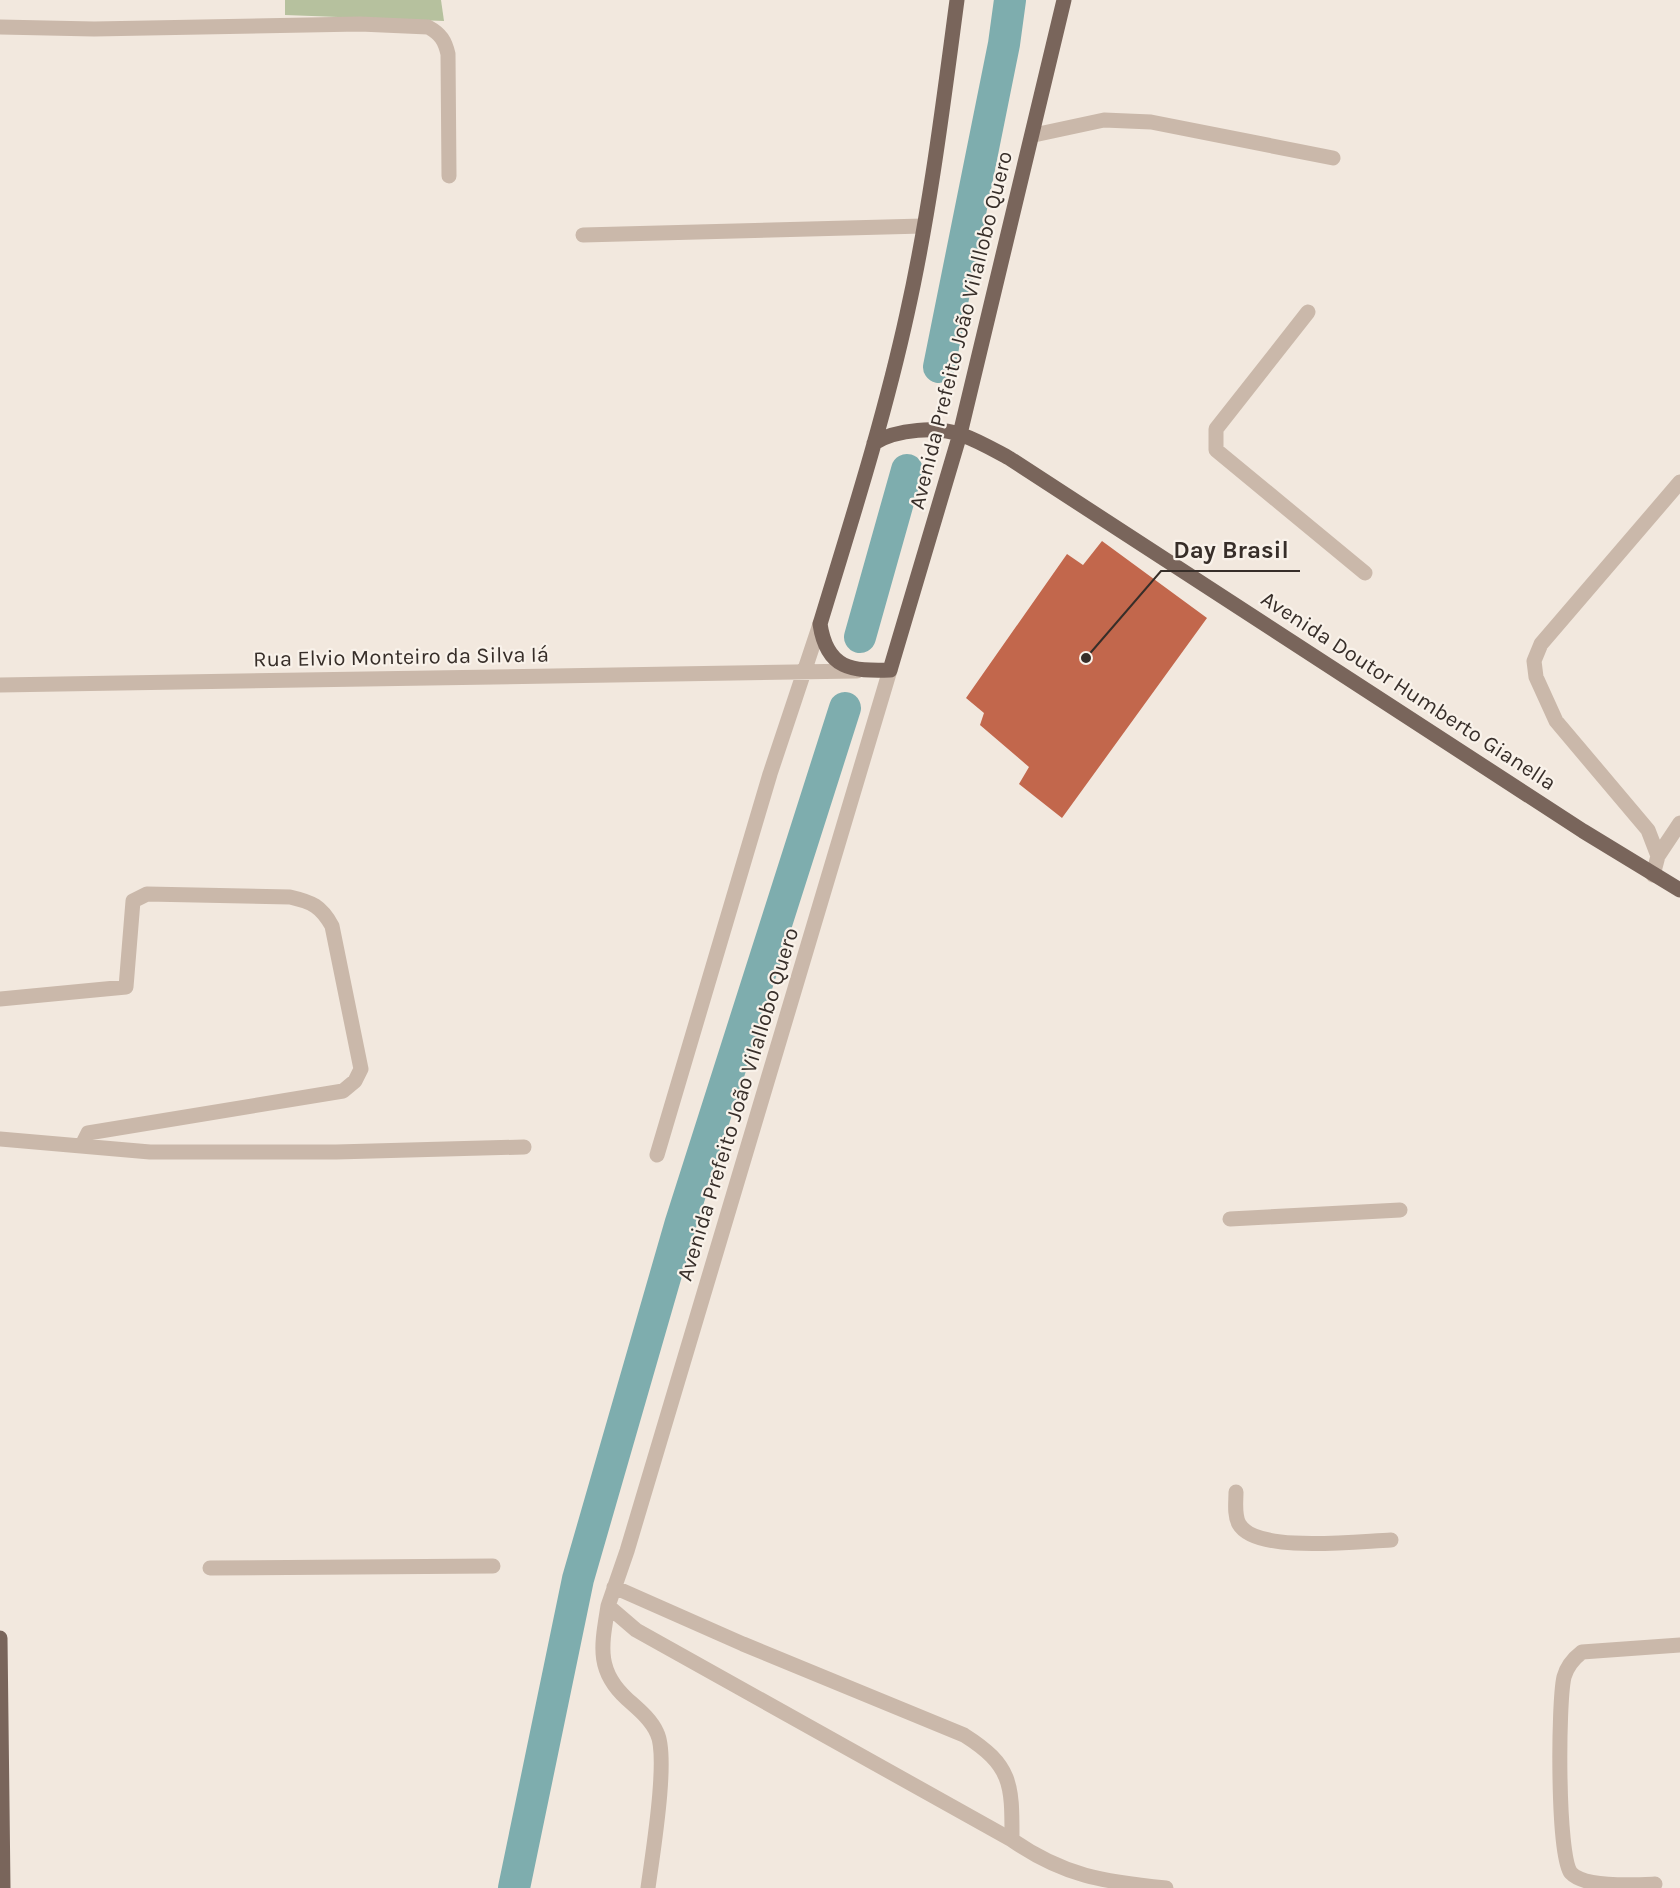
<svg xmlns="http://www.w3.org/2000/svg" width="1680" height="1888" viewBox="0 0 1680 1888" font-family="Karla,sans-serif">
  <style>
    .green { fill: #b6c19e }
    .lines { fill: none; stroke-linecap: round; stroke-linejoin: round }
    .river { stroke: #7eadae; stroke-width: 32 }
    .building { fill: #c2674c }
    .minor { stroke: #cab8aa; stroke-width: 15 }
    .major { stroke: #79655b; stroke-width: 15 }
    .labels { text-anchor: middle; stroke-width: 4.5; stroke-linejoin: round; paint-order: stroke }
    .street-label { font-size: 22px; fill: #372e29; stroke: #f9f2ea }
    .leader { fill: none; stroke: #372e29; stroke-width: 2 }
    .callout-dot { fill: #372e29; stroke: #f9f2ea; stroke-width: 2 }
    .callout-label { font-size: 24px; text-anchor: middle; font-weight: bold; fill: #372e29; stroke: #f9f2ea; stroke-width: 4.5; stroke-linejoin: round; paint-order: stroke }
  </style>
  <rect width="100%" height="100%" fill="#f2e8de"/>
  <!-- green -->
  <path class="green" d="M285,0h156l3,21 -159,-6z"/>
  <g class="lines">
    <!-- river -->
    <path class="river" d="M939,367l65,-323 6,-44
      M860,637l47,-167
      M514,1888l64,-309 103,-357 164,-514"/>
  </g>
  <!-- building -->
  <path class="building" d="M1102,541l105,77 -145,200 -43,-34 10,-17 -49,-42 4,-12 -18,-15 101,-144 16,11z"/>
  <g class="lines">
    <!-- minor -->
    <path class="minor" d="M0,27l94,2 266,-5 68,3c13,7 17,14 20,27l1,122
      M1034,135l70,-15 47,2 182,36
      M583,235l340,-9
      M1308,312l-92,117v21l149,123
      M890,670l-263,881 -19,55 28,24 376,210c52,36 92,42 154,48
      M0,685l857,-14
      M1658,856l22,-33
      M1653,875l5,-19 -10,-26 -92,-109 -20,-44 -2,-16 7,-17 139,-162
      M0,999l126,-12 7,-86 14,-7 143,3c22,5 31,9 42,29l29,143 -6,12 -12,10 -255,42 -6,12
      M0,1139l150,13h186l188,-5
      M657,1155l113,-381 50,-150
      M1230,1219l170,-9
      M1236,1492c0,10 -2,23 3,32 17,30 120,17 152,16
      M210,1568l283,-2
      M614,1587l129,57 221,91c49,31 48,50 48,105
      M608,1606c-6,38 -13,64 19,93 10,9 24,20 30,34 12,24 -5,124 -9,155
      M1655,1884c-21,1 -70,4 -84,-11 -14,-18 -13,-170 -7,-196 3,-11 9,-18 18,-25l98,-7"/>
    <!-- major -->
    <path class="major" d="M957,0c-14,105 -27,211 -50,314 -23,105 -56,208 -87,310 7,46 32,47 70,46l70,-236 104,-434
      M874,443c23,-14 64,-17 88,-8 17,6 32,15 47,23l574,373 97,59
      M0,1638l3,250"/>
  </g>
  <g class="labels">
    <!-- street labels -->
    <g class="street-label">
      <text transform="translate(960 330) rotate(-76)" y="8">Avenida Prefeito João Vilallobo Quero</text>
      <text transform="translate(401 656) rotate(-1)" y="8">Rua Elvio Monteiro da Silva Iá</text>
      <text transform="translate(1409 690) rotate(33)" y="8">Avenida Doutor Humberto Gianella</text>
      <text transform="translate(737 1104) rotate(-73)" y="8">Avenida Prefeito João Vilallobo Quero</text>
    </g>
  </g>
  <!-- callouts -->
  <path class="leader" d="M1086 658L1161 571H1300"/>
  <circle class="callout-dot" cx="1086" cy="658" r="6"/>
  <g class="callout-label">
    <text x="1231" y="558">Day Brasil</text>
  </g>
</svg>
